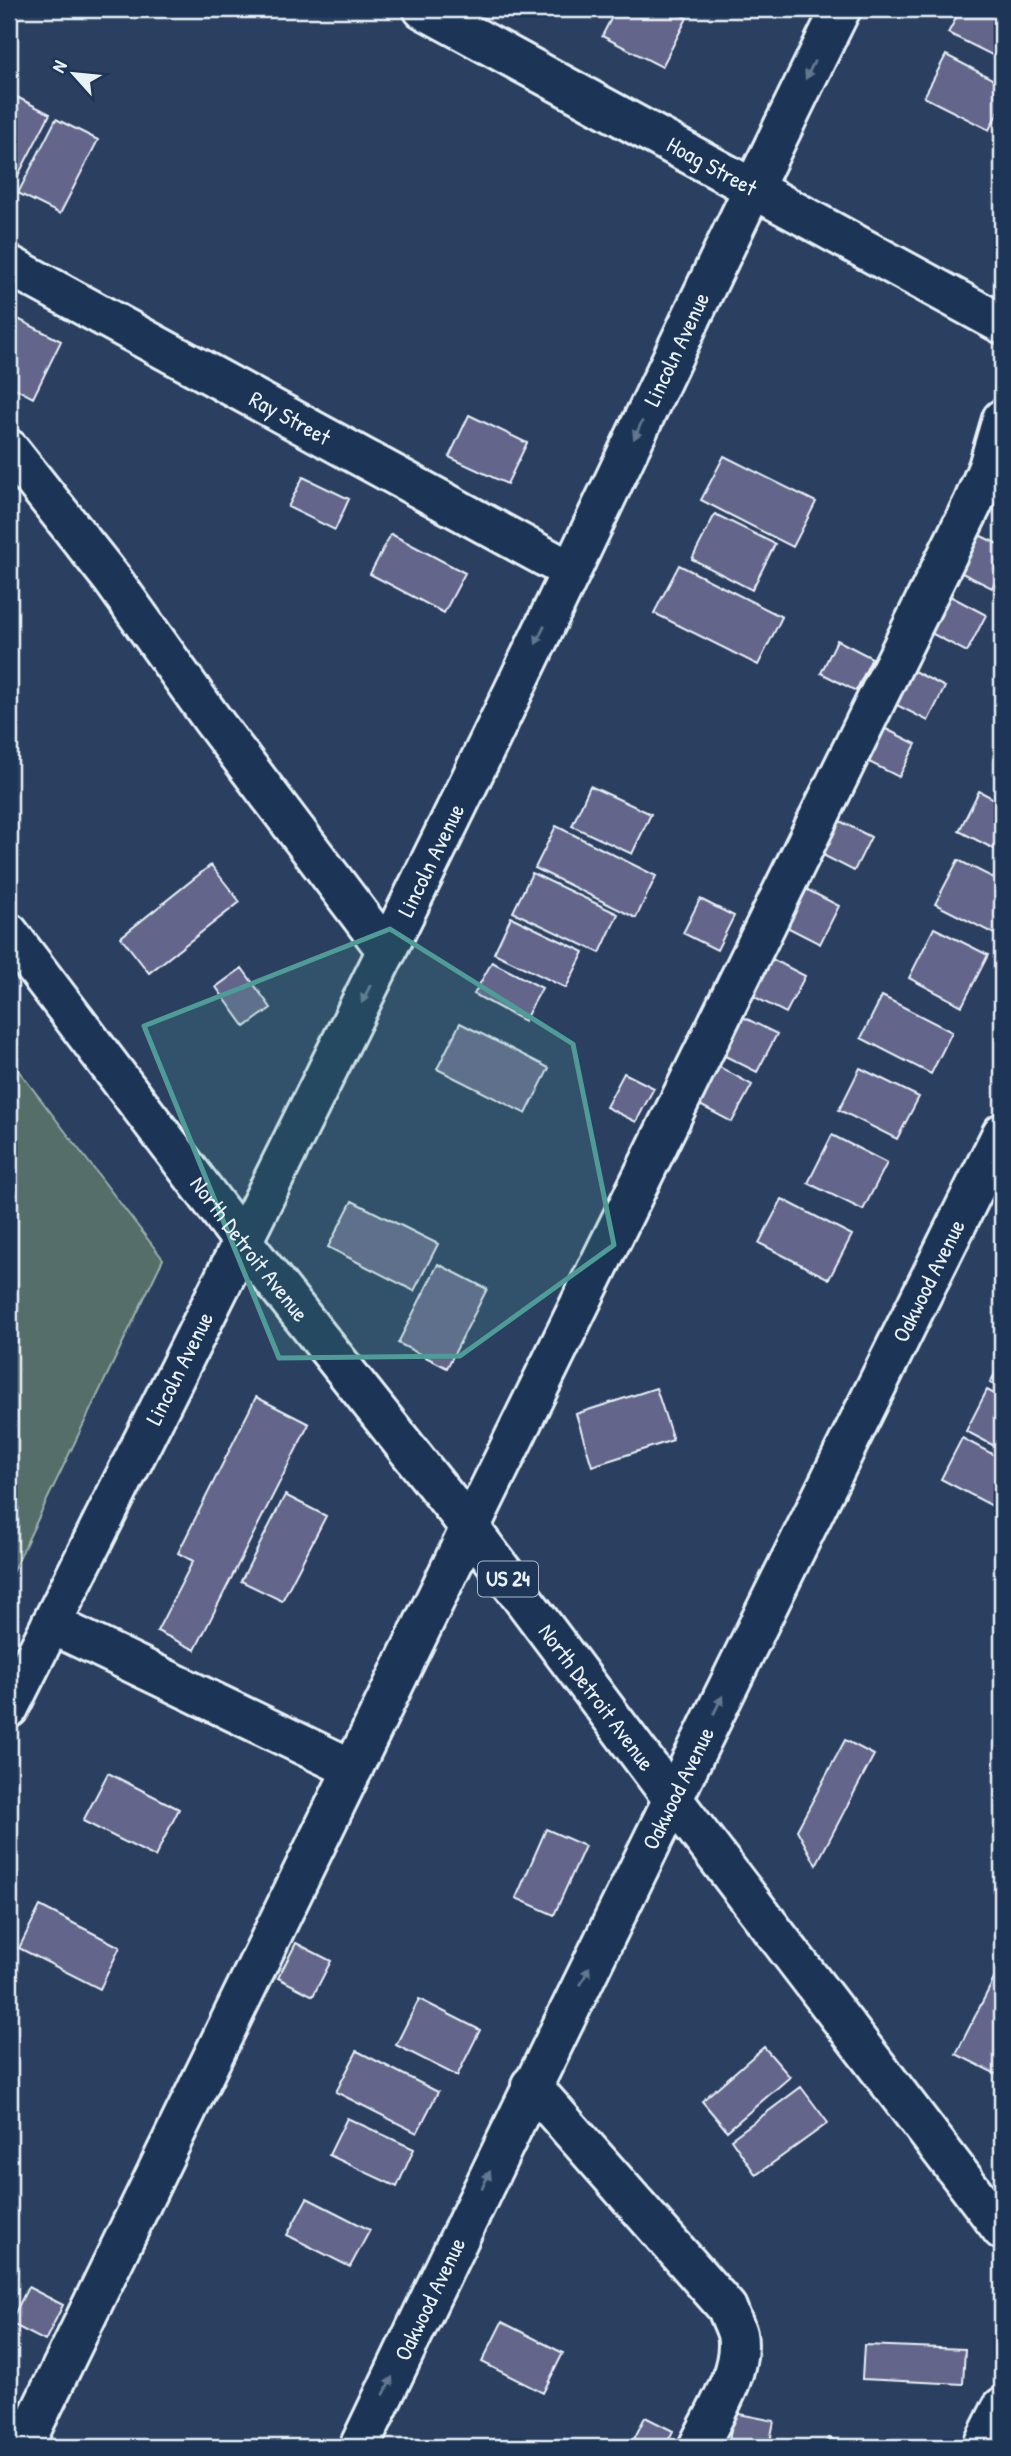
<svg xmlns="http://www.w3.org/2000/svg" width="1011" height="2456" viewBox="0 0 1011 2456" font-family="'Patrick Hand',sans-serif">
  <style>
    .green { fill: #546e6b; stroke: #9eb0b2; stroke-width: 2 }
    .building { fill: #64668a; stroke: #e8f1f8; stroke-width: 2 }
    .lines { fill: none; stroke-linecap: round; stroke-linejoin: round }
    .minor-casing { stroke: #e8f1f8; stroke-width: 44 }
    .major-casing { stroke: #e8f1f8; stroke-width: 44 }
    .minor { stroke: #1d3557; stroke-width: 38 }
    .major { stroke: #1d3557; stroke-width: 38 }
    .oneway { fill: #64778f }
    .marked { fill: #509b97; fill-opacity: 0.2; stroke: #509b97; stroke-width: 5; stroke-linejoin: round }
    .labels { text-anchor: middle; stroke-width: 6; stroke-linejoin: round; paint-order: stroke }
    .shield { fill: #1d3557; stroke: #abb9c8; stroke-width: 2 }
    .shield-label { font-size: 21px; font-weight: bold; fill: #e8f1f8 }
    .street-label { font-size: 23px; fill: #e8f1f8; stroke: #1d3557 }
  </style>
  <rect width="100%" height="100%" fill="#2b3f61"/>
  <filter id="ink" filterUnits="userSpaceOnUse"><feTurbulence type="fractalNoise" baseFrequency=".0143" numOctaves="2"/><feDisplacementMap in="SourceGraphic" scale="14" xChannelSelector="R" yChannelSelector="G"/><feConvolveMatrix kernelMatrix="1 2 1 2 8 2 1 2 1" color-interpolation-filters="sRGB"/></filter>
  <g filter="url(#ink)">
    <!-- green -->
    <path class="green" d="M9,1058l154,201 -154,320z"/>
    <!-- building -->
    <path class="building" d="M616,9h53l18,9 -25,49 -60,-31z
      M961,9h41v51l-54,-27z
      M946,55l56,29v20l-13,26 -65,-33z
      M9,93l41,21 -39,75 -2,-1z
      M56,119l42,21 -38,74 -42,-21z
      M16,318l45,23 -28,57 -24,-13v-53z
      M469,415l58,28 -20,41 -58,-27z
      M724,456l92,46 -23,45 -92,-47z
      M303,477l46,22 -14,31 -47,-23z
      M715,514l60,30 -23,46 -60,-31z
      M975,533l27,13v23l-10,19 -36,-18z
      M391,534l74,39 -21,40 -74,-39z
      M679,565l103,52 -24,48 -104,-52z
      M950,596l36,19 -19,37 -36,-19z
      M837,640l35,18 -16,33 -35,-18z
      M910,669l35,18 -17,34 -35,-18z
      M882,727l34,17 -17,33 -34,-17z
      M590,786l61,28 -19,40 -60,-28z
      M979,791l23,12v50l-43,-22z
      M836,819l35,18 -17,34 -35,-18z
      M556,826l100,50 -20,42 -101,-50z
      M958,860l44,22v45l-4,9 -63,-32z
      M211,865l29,37 -91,71 -28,-36z
      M532,873l86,41 -18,39 -87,-41z
      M804,888l35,18 -19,38 -35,-18z
      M700,899l34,17 -17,34 -34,-17z
      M511,917l73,35 -18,36 -72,-35z
      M934,928l54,27 -26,51 -53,-28z
      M770,958l35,18 -19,37 -35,-18z
      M492,962l50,26 -18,33 -50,-27z
      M242,968l29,40 -26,19 -29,-40z
      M882,996l70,36 -21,42 -70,-36z
      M741,1016l36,18 -20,38 -36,-18z
      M460,1023l89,45 -23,46 -89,-45z
      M716,1065l36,20 -20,37 -36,-19z
      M860,1068l59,29 -22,42 -58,-29z
      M624,1073l30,15 -18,34 -30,-15z
      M832,1135l55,28 -24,47 -55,-27z
      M782,1199l70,36 -23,44 -70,-36z
      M352,1201l86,43 -24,47 -86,-44z
      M438,1264l49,25 -40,79 -49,-25z
      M1002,1360v29l-12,-6z
      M656,1388l17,52 -81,26 -16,-52z
      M987,1390l15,8v52l-36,-19z
      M256,1397l53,27 -114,226 -38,-19 36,-70 -15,-8z
      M962,1438l40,21v42l-4,8 -57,-30z
      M285,1495l41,21 -44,85 -41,-20z
      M845,1740l29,15 -58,110 -19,-35z
      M108,1773l71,36 -24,48 -72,-36z
      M546,1829l39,17 -31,69 -38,-17z
      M40,1906l80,41 -20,42 -81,-41z
      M296,1943l35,18 -18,35 -35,-18z
      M997,1973l5,3v86l-6,12 -40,-20z
      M419,1999l61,31 -23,46 -61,-31z
      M764,2047l26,30 -63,54 -25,-30z
      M357,2051l81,41 -21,41 -81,-41z
      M801,2087l27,36 -72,52 -25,-36z
      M347,2118l67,31 -17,38 -68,-32z
      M307,2198l63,32 -20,37 -63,-32z
      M28,2287l35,18 -18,36 -35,-18z
      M502,2322l61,31 -20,40 -61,-31z
      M864,2345l101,4 -2,35 -101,-5z
      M734,2413l40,8 -5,26h-41z
      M645,2417l28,14 -8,16h-35z
      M829,2438l23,9h-27z"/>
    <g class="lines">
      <defs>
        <g id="minor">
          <path id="s1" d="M423,9l579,315"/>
          <path id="s2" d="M9,265l562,306"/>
          <path d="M9,449l103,130 99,139 176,233"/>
          <path d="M51,1624l302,145"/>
          <path id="s3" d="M9,1708c171,-340 341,-680 507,-1022 109,-225 213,-453 325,-677"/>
          <path d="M531,2085l196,223c3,9 8,18 10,26 7,36 -24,82 -39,113"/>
          <path d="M23,2447l447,-919 503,-1025 15,-36 14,-48"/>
          <path id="s4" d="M359,2447c210,-440 426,-877 643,-1314"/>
          <path d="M982,2447l20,-40"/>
        </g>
        <g id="major">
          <path id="s5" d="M9,933l234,309 227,286 202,270 330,432"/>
        </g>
      </defs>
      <!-- minor casing -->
      <use href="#minor" class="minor-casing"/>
      <!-- major casing -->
      <use href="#major" class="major-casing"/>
      <!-- minor -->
      <use href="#minor" class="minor"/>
      <!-- major -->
      <use href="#major" class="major"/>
    </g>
    <!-- one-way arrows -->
    <defs><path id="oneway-solid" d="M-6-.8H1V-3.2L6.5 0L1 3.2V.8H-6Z" transform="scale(1.75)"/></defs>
    <g class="oneway">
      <use href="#oneway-solid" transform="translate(810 70) rotate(116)"/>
      <use href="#oneway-solid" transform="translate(638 430) rotate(115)"/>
      <use href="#oneway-solid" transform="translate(540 635) rotate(116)"/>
      <use href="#oneway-solid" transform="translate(366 994) rotate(116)"/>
      <use href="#oneway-solid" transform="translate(718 1705) rotate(-64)"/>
      <use href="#oneway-solid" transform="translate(585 1976) rotate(-64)"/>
      <use href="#oneway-solid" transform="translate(486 2180) rotate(-65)"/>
      <use href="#oneway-solid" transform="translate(388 2386) rotate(-65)"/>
    </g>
  </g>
  <!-- marked area -->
  <path class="marked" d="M390,929l183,115 41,201 -154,111 -181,2 -135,-332z"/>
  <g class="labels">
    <!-- shield labels -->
    <rect class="shield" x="478" y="1561.5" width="60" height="35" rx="5"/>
    <g class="shield-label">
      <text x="508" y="1586">US 24</text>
    </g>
    <!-- street labels -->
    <g class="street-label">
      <text dy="8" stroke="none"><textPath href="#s1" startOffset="329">Hoag Street</textPath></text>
      <text dy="8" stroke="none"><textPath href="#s3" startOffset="1514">Lincoln Avenue</textPath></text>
      <text dy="8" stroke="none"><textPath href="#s2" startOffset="320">Ray Street</textPath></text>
      <text dy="8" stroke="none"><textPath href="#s3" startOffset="947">Lincoln Avenue</textPath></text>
      <text dy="8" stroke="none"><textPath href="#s5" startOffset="397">North Detroit Avenue</textPath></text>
      <text dy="8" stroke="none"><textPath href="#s4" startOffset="1298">Oakwood Avenue</textPath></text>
      <text dy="8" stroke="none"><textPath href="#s3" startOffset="380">Lincoln Avenue</textPath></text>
      <text dy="8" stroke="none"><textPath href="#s5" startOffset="964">North Detroit Avenue</textPath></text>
      <text dy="8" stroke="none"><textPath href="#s4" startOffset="732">Oakwood Avenue</textPath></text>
      <text dy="8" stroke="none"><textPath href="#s4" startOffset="164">Oakwood Avenue</textPath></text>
    </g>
  </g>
  <!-- margin -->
  <rect width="1011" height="2456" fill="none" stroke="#1d3557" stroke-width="35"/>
  <rect x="18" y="18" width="976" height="2421" fill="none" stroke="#e8f1f8" stroke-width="2.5" filter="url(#ink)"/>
  <!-- north arrow -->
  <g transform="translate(74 74) rotate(297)" stroke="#1d3557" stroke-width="5" paint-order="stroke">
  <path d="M0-5L12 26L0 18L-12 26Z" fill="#e8f1f8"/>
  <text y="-10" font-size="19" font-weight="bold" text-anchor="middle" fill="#e8f1f8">N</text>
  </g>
</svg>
